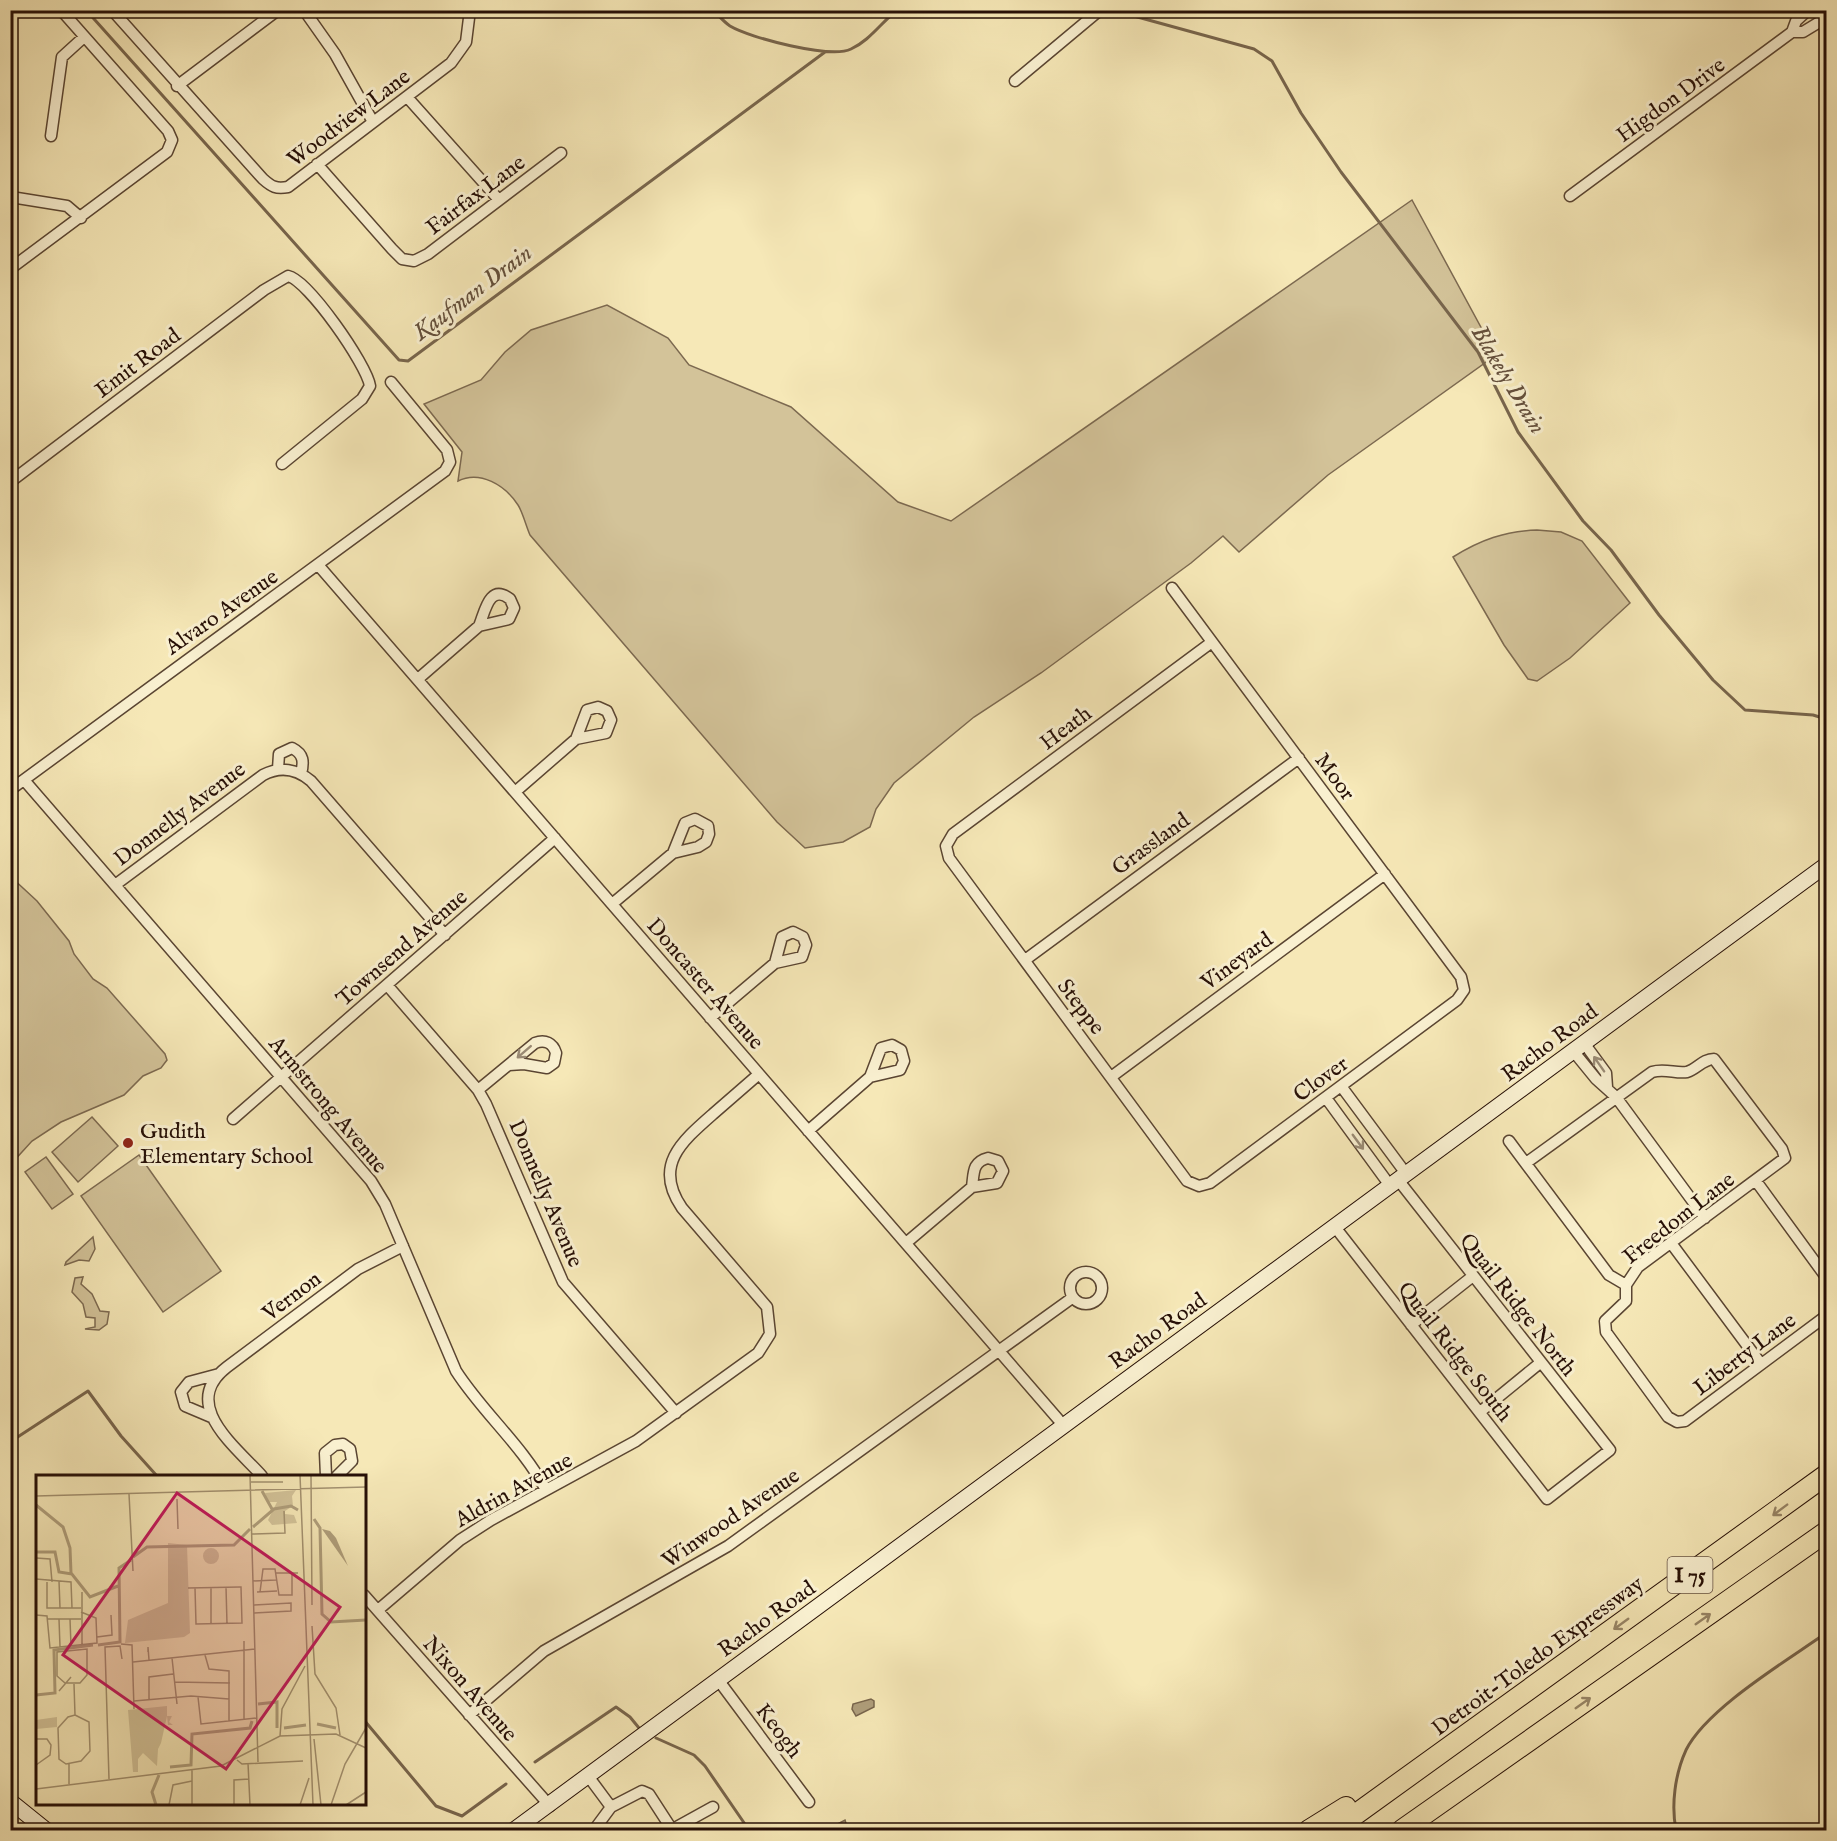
<svg xmlns="http://www.w3.org/2000/svg" width="1837" height="1841" viewBox="0 0 1837 1841" font-family="'IM FELL English',serif">
  <style>
    .green { fill: #d3c399; stroke: #7c6950; stroke-width: 1.5 }
    .water { fill: #af9e7b; stroke: #78654c; stroke-width: 1.5 }
    .lines { fill: none; stroke-linecap: round; stroke-linejoin: round }
    .stream { stroke: #78654c; stroke-width: 3 }
    .street-casing { stroke: #5a4532; stroke-width: 13 }
    .secondary-casing { stroke: #260f06; stroke-width: 17 }
    .highway-casing { stroke: #260f06; stroke-width: 22 }
    .street { stroke: #f9f0d0; stroke-width: 10 }
    .secondary { stroke: #f9f0d0; stroke-width: 15 }
    .highway { stroke: #f6e8b7; stroke-width: 20 }
    .oneway { stroke: #9a8b75 }
    .oneway2 { stroke: #988667 }
    .poi-dot { fill: #8f2418; stroke: #f9f0d0; stroke-width: 2 }
    .labels { text-anchor: middle; stroke-width: 6; stroke-linejoin: round; paint-order: stroke }
    .shield { fill: #f9f0d0; stroke: #655243; stroke-width: 1.5 }
    .shield-label { font-size: 21px; font-weight: bold; fill: #260f06 }
    .street-label { font-size: 22px; fill: #260f06; stroke: #f9f0d0 }
    .poi-label { font-size: 22px; fill: #260f06; stroke: #f9f0d0; text-anchor: start }
    .water-label { font-size: 24px; font-style: italic; fill: #644f3b; stroke: #f9f0d0 }
    .inset-river { fill: none; stroke: #af9e7b; stroke-width: 3 }
    .inset-road { fill: none; stroke: #a39170; stroke-width: 1.5 }
    .view { fill: #c2185b; fill-opacity: 0.15; stroke: #c2185b; stroke-width: 3 }
    .inset-edge { fill: none; stroke: #260f06; stroke-width: 3 }
  </style>
  <rect width="100%" height="100%" fill="#f6e8b7"/>
  <filter id="stains"><feTurbulence type="fractalNoise" baseFrequency=".00333" numOctaves="4"/><feColorMatrix values="0 0 0 0 .2 0 0 0 0 .09 0 0 0 0 .02 0 0 0 .5 -.17"/></filter>
  <radialGradient id="worn" r=".72"><stop offset=".6" stop-color="#630" stop-opacity="0"/><stop offset="1" stop-color="#630" stop-opacity=".3"/></radialGradient>
  <!-- green -->
  <path class="green" d="M1412,200l84,155 -168,120 -89,77 -16,-16 -32,27 -150,110 -67,44 -80,66 -18,26 -6,18 -27,15 -38,6 -28,-26 -247,-287c-4,-9 -7,-22 -12,-30 -13,-20 -38,-35 -60,-24l4,-29 -38,-48 57,-24 24,-28 26,-22 76,-25 61,33 21,27 102,42 107,95 53,19z
    M1537,530l24,2 21,9 48,62 -60,55 -33,23 -9,-2 -24,-34 -51,-88c27,-17 52,-26 84,-27z
    M10,876l27,25 32,40 5,13 19,25 14,9 58,66 2,6 -6,8 -18,8 -19,19 -63,27 -29,19 -21,23z
    M92,1117l26,29 -40,36 -26,-30z
    M139,1155l82,116 -58,41 -82,-116z
    M46,1157l27,37 -21,15 -27,-37z
    M93,1237l2,12 -6,12 -10,-1 -14,5 1,-3z
    M83,1277l-2,7 11,10 8,17 9,1 -2,12 -8,6 -14,-1 10,-2v-9l-9,-1 -3,-13 -11,-12 3,-14z"/>
  <!-- water -->
  <path class="water" d="M871,1699l3,2v6l-18,9 -4,-7 1,-5z
    M845,1820l3,10h-22z"/>
  <g class="lines">
    <!-- stream -->
    <path class="stream" d="M86,10l313,350 9,1 417,-309
      M713,10c5,5 11,12 17,16 20,12 101,33 121,23 18,-8 30,-26 46,-39
      M1112,10l142,39 18,12 29,52 40,59 137,180 40,80 65,89 28,29 48,65 54,65 32,30 68,5 13,4
      M10,1442l78,-51 33,45 36,40
      M364,1720l72,86 26,10 44,-32
      M656,1738l38,17 11,11 44,64
      M535,1762l81,-55 14,10 9,11
      M1676,1830c-5,-25 -1,-56 10,-80 21,-42 102,-90 140,-117"/>
    <defs>
      <path id="street" d="M112,10l151,169c9,8 13,10 25,8l163,-124 15,-21 4,-32
        M304,10l31,44 38,68
        M1808,10l-12,11 -4,11h11l23,-14
        M1015,81l85,-71
        M177,86l101,-76
        M407,97l92,103
        M51,136l11,-79 22,-20
        M317,164l75,85 10,10 12,2 14,-7 133,-101
        M1570,196l222,-164
        M11,197l56,9 14,12
        M10,269l157,-117 5,-12 -4,-9 -107,-121
        M10,482l254,-192 24,-14c20,4 79,89 82,110l-8,13 -80,65
        M319,566l745,860
        M1172,588l289,389 3,13 -7,10 -247,183 -11,3 -12,-5 -238,-323 -3,-12 7,-12 259,-192
        M418,679l61,-53 30,-7 5,-11 -4,-9c-21,-16 -25,13 -31,27
        M278,769l1,-15 13,-6c12,6 12,14 9,26
        M24,780l347,401 14,23 71,167c27,42 66,74 90,119
        M10,790l435,-319 5,-9 -3,-12 -56,-68
        M515,792l61,-53 30,-6 5,-13 -4,-9 -9,-4 -11,3 -11,29
        M115,885l148,-110c17,-9 34,-6 48,6l134,154
        M612,904l61,-51 25,-6 8,-5 3,-8 -1,-8 -13,-7 -10,4 -12,30
        M1025,960l274,-202
        M387,985l91,105 8,14 77,178 113,131
        M710,1018l65,-55 27,-6 4,-12 -3,-8 -10,-5 -11,5 -7,26
        M1584,1043l22,30 1,14
        M1574,1052l22,27 20,18 89,121
        M1111,1077l274,-203
        M1341,1086l66,89
        M478,1090l57,-47c10,-4 18,0 21,10l-2,10 -7,5 -23,-4 -15,1
        M1326,1098l65,89
        M233,1119l322,-281
        M808,1131l62,-54 11,-29 11,-3 9,5 3,11 -4,9 -30,7
        M1509,1141l100,134 17,10
        M1526,1163l126,-91c13,-4 24,2 35,0 10,-3 16,-13 27,-13l68,90 3,9 -147,109 -12,18v16l-21,20 1,11 62,85 9,5 8,-1 141,-105
        M1756,1181l70,96
        M1335,1227l212,272 63,-49 -211,-269
        M906,1243l66,-56 25,-4 6,-12 -5,-10 -10,-3c-16,4 -14,15 -16,29
        M1671,1243l90,121
        M1070 1288a16 16 0 1 1 32 0a16 16 0 1 1-32 0Z
        M1411,1325l62,-49
        M1480,1412l60,-49
        M211,1417l-26,-11 -4,-14 8,-10 30,-8
        M262,1476c-27,-30 -83,-72 -35,-109l131,-98 45,-23
        M326,1476l-1,-23 10,-8 8,-1 7,5 2,12 -15,15
        M364,1595l186,211
        M378,1610l82,-70 31,-20 145,-79 122,-88 12,-19 -3,-27 -85,-99c-29,-42 -1,-66 31,-94 15,-13 31,-27 46,-40
        M719,1681l90,121
        M469,1715l75,-64 184,-105 344,-248
        M588,1776l23,31 -17,23
        M611,1807l31,-16 7,3 22,34h4l38,-21"/>
      <path id="secondary" d="M10,1801l36,29
        M514,1830l1312,-965"/>
      <path id="highway" d="M1309,1830l37,-23
        M1334,1830l492,-355
        M1402,1830l424,-298"/>
    </defs>
    <!-- street casing -->
    <use href="#street" class="street-casing"/>
    <!-- secondary casing -->
    <use href="#secondary" class="secondary-casing"/>
    <!-- highway casing -->
    <use href="#highway" class="highway-casing"/>
    <!-- street -->
    <use href="#street" class="street"/>
    <!-- secondary -->
    <use href="#secondary" class="secondary"/>
    <!-- highway -->
    <use href="#highway" class="highway"/>
  </g>
  <!-- one-way arrows -->
  <defs><path id="oneway-shaft" d="M-6 0H5M1.5-3L5.5 0L1.5 3" fill="none" stroke-width="1.6" stroke-linecap="round" stroke-linejoin="round" transform="scale(1.5)"/></defs>
  <g class="oneway">
    <use href="#oneway-shaft" transform="translate(524 1052) rotate(139)"/>
    <use href="#oneway-shaft" transform="translate(1599 1064) rotate(-125)"/>
    <use href="#oneway-shaft" transform="translate(1358 1142) rotate(54)"/>
  </g>
  <g class="oneway2">
    <use href="#oneway-shaft" transform="translate(1780 1510) rotate(143)"/>
    <use href="#oneway-shaft" transform="translate(1703 1619) rotate(-35)"/>
    <use href="#oneway-shaft" transform="translate(1621 1624) rotate(144)"/>
    <use href="#oneway-shaft" transform="translate(1583 1703) rotate(-35)"/>
  </g>
  <!-- markers -->
  <circle class="poi-dot" cx="128" cy="1143" r="6"/>
  <g class="labels">
    <!-- shield labels -->
    <rect class="shield" x="1667.5" y="1557" width="45" height="36" rx="4.5"/>
    <g class="shield-label">
      <text x="1690" y="1582">I 75</text>
    </g>
    <!-- street labels -->
    <g class="street-label">
      <text transform="translate(1670 99) rotate(-36)" y="8">Higdon Drive</text>
      <text transform="translate(348 117) rotate(-37)" y="8">Woodview Lane</text>
      <text transform="translate(475 194) rotate(-37)" y="8">Fairfax Lane</text>
      <text transform="translate(137 362) rotate(-37)" y="8">Emit Road</text>
      <text transform="translate(221 611) rotate(-35)" y="8">Alvaro Avenue</text>
      <text transform="translate(1065 727) rotate(-37)" y="8">Heath</text>
      <text transform="translate(1336 776) rotate(54)" y="8">Moor</text>
      <text transform="translate(179 813) rotate(-37)" y="8">Donnelly Avenue</text>
      <text transform="translate(1150 843) rotate(-36)" y="8">Grassland</text>
      <text transform="translate(401 947) rotate(-41)" y="8">Townsend Avenue</text>
      <text transform="translate(1236 960) rotate(-36)" y="8">Vineyard</text>
      <text transform="translate(706 983) rotate(49)" y="8">Doncaster Avenue</text>
      <text transform="translate(1082 1006) rotate(53)" y="8">Steppe</text>
      <text transform="translate(1549 1042) rotate(-37)" y="8">Racho Road</text>
      <text transform="translate(1320 1078) rotate(-36)" y="8">Clover</text>
      <text transform="translate(329 1104) rotate(50)" y="8">Armstrong Avenue</text>
      <text transform="translate(547 1193) rotate(67)" y="8">Donnelly Avenue</text>
      <text transform="translate(1678 1217) rotate(-38)" y="8">Freedom Lane</text>
      <text transform="translate(291 1295) rotate(-37)" y="8">Vernon</text>
      <text transform="translate(1519 1304) rotate(52)" y="8">Quail Ridge North</text>
      <text transform="translate(1157 1330) rotate(-36)" y="8">Racho Road</text>
      <text transform="translate(1456 1351) rotate(52)" y="8">Quail Ridge South</text>
      <text transform="translate(1744 1353) rotate(-37)" y="8">Liberty Lane</text>
      <text transform="translate(513 1489) rotate(-29)" y="8">Aldrin Avenue</text>
      <text transform="translate(730 1517) rotate(-34)" y="8">Winwood Avenue</text>
      <text transform="translate(766 1618) rotate(-36)" y="8">Racho Road</text>
      <text transform="translate(1537 1655) rotate(-36)" y="8">Detroit-Toledo Expressway</text>
      <text transform="translate(471 1688) rotate(49)" y="8">Nixon Avenue</text>
      <text transform="translate(780 1730) rotate(53)" y="8">Keogh</text>
    </g>
    <!-- poi labels -->
    <g class="poi-label">
      <text x="140" y="1138">Gudith<tspan x="140" dy="25">Elementary School</tspan></text>
    </g>
    <!-- water labels -->
    <g class="water-label">
      <text transform="translate(472 292) rotate(-37)" y="8">Kaufman Drain</text>
      <text transform="translate(1509 379) rotate(59)" y="8">Blakely Drain</text>
    </g>
  </g>
  <!-- overview -->
  <g transform="translate(36 1475)">
    <rect width="330" height="330" fill="#f6e8b7"/>
    <path d="M260,15l-4,6 1,10 -8,5v3l9,1 3,8 -25,2 -4,-5 9,-18h-9l-3,-9zM132,68l19,2 3,88 -6,4 -59,6 3,-23 40,-17zM167 81a8 8 0 1 1 16 0a8 8 0 1 1-16 0ZM131,231v10h5l-3,6 4,3h-5l-1,-9 -6,27h7h-7l-3,6 -1,17 -14,-13 -5,6v13h-5l-5,-62zM21,242v10l-21,2v-9z" fill="#d3c399"/>
    <path d="M286,54l8,2 6,7 12,28z" fill="#af9e7b"/>
    <path class="inset-river" d="M226,16l10,18M0,30l27,22 7,21 1,25 19,24 28,-11M278,44l6,9 2,86 9,8 35,-2M217,52l21,-18 17,-3 7,4M0,77h19l4,20 13,2M97,82l14,-10 87,-2 16,-16M62,170l22,-3 -1,-74 12,-8M0,220l19,-2 -1,-43 39,-5M222,229l19,-2v26M281,249l19,4M248,253l22,-3M134,292l21,-2 1,-31 58,-6 2,-7M120,330l-4,-13 7,-17"/>
    <path class="inset-road" d="M214,0l8,287M264,0l13,330M275,0l1,130M215,7h32M93,19l4,77M0,21l330,-9M141,24l1,30M216,59l33,-1 -1,-22M0,83l14,1 2,23M240,98h22M0,104l35,3 1,26M23,106l1,27M217,106l23,-1M11,107v26h34M175,112v37M190,112l1,37M152,113l52,-1h1l1,36 -46,1 -1,-36M221,117l20,-1M224,117l3,-23h12l4,26h13v-22M218,130l37,-2v8l-37,2M0,140l11,1 3,32 47,-5 -1,-25 -15,-6M11,144h34M23,144l1,28M34,144l1,27M276,151l3,48 21,34 4,27M61,162l15,-2 -1,-20M85,169l11,1 2,64M46,170v-53M51,174v26l-7,8h-15l-8,-7v-24zM112,177v-5l1,13M169,180l4,14 20,2v50M136,183l5,46M97,187l122,-13M138,207l56,1M38,209l1,31M23,216l12,-14M162,222l3,27 56,-6M113,224v-22l24,-3M98,226l57,-5 38,3M39,240l14,7 1,29 -9,10 -15,3 -7,-5 -1,-31 10,-11zM208,245v-79M244,261l2,-27 23,-43M0,264h11l4,6 -1,10 -14,10M278,264l7,66M201,285l5,4 61,-3M212,288l2,42M33,289v20M156,294v36M73,304l-4,-132 15,-1 2,13M0,314l185,-23 59,-30 56,-2 30,14M133,330l4,-20 19,-4M198,330v-25l15,-1M264,330l9,-27M295,330l14,-41 21,-36M310,330l20,-13"/>
    <path class="view" d="M141,18l163,114 -114,162 -163,-114z"/>
    <rect width="330" height="330" class="inset-edge"/>
  </g>
  <!-- margin -->
  <rect width="1837" height="1841" fill="none" stroke="#f6e8b7" stroke-width="36"/>
  <rect x="12" y="12" width="1813" height="1817" fill="none" stroke="#260f06" stroke-width="3"/>
  <rect x="18" y="18" width="1801" height="1805" fill="none" stroke="#260f06" stroke-width="1.5"/>
  <rect width="100%" height="100%" filter="url(#stains)"/>
  <rect width="100%" height="100%" fill="url(#worn)"/>
</svg>
